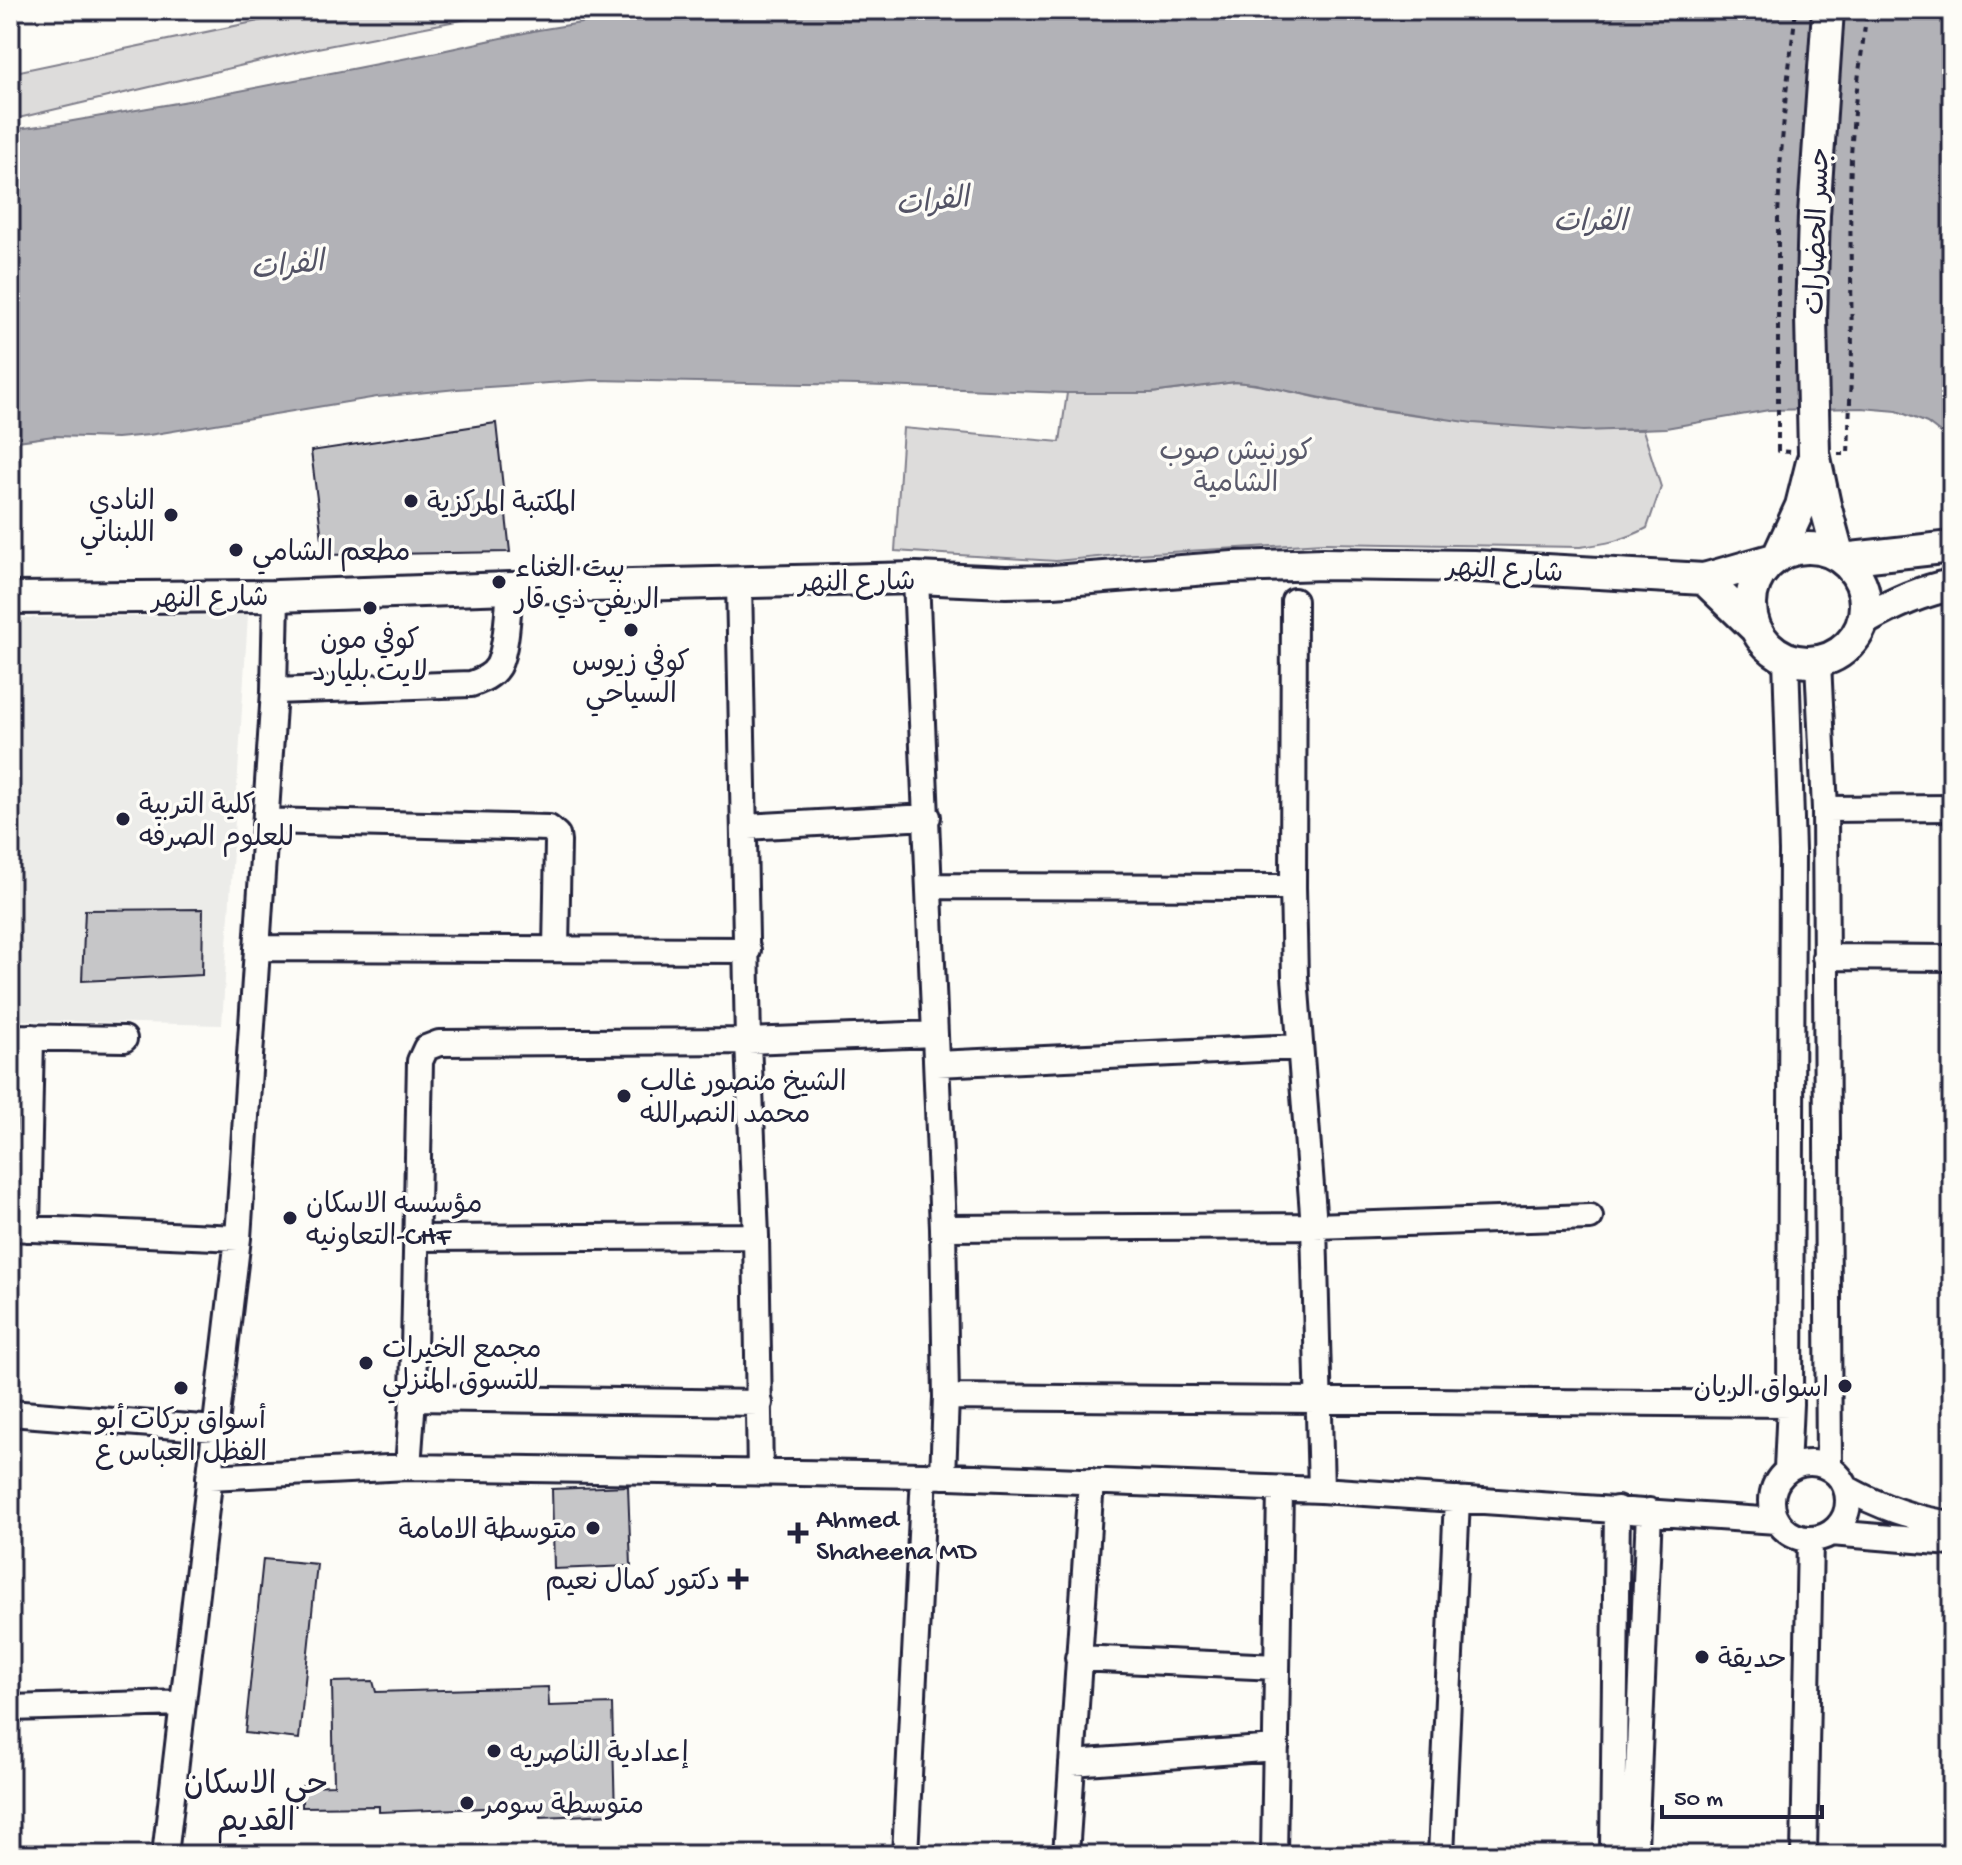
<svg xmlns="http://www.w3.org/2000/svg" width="1962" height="1865" viewBox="0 0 1962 1865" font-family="'Gochi Hand','Playpen Sans Arabic',sans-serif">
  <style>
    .built { fill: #ecece9 }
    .green { fill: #dddcdb; stroke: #807f8b; stroke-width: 2 }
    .water { fill: #b2b2b7; stroke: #787885; stroke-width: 2 }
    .building { fill: #c6c6c8; stroke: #22223b; stroke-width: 2 }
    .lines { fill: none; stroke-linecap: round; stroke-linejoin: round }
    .minor-casing { stroke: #22223b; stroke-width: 30 }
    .major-casing { stroke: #22223b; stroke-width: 36 }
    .path { stroke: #22223b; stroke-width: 4; stroke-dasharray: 6 6; stroke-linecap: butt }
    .minor { stroke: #fdfcf7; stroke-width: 24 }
    .major { stroke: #fdfcf7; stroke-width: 30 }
    .poi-dot { fill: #22223b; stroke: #fdfcf7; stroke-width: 3 }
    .labels { text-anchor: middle; stroke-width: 7; stroke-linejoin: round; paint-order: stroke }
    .street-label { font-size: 28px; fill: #22223b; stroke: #fdfcf7 }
    .park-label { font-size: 28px; fill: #5a5a6b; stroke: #fdfcf7 }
    .poi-label { font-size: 28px; fill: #22223b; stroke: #fdfcf7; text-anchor: start }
    .water-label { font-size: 30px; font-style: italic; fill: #545466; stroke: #fdfcf7 }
    .quarter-label { font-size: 32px; fill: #22223b; stroke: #fdfcf7 }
  </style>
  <rect width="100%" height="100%" fill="#fdfcf7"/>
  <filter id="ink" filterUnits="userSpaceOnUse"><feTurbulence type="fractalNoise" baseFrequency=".0125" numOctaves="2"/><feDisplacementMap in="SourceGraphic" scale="16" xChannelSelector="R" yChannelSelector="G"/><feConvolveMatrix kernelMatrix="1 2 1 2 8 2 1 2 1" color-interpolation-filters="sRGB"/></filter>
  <g filter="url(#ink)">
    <!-- built -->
    <path class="built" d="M248,615l-26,410 -212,-5v-402z"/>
    <!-- green -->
    <path class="green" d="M311,10h202l-206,40 -297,70v-47z
      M1235,382c45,4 88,19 133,26 91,14 182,23 275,22l18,57 -14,41c-22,12 -42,16 -67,19l-257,-4 -205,12 -62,6 -161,-10 8,-123 157,14 7,-49h84z"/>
    <!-- water -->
    <path class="water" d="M661,10h1291v432l-25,-19 -30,-12 -35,-3 -93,2 -103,18 -83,3 -110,-8 -108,-16 -110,-23 -20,-2 -84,11h-84l-209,-8 -263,-5 -138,9 -80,8 -228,38 -32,3 -63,-2 -44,6v-312l57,-8 121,-21 240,-47 110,-24z"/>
    <!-- building -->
    <path class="building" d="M496,423l14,129 -186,3 -13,-104z
      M203,909l-1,66 -120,6 3,-71z
      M628,1486l3,80 -77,3 -2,-80z
      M263,1559l54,5 -18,175 -54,-6z
      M373,1681l3,11 172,-5 1,19 63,-2 3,110 -75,3v-11l-161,6v-6l-77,1v-21l32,-1 -2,-103z"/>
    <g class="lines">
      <defs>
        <path id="minor" d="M916,578l27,650 3,169 -3,79
          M739,582l9,459 8,195 4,237
          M1294,601l-1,286 2,90 19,249 7,264
          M1786,658l6,193 -2,553 -3,65
          M1818,662l7,147 4,659
          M274,691l197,-7c11,-4 21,-8 27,-18 9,-17 10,-58 12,-78
          M1825,809l127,-1
          M266,821l283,7 8,7 1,7 -2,107
          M744,827l184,-10
          M930,886l363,1
          M257,948l491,2
          M1825,957l127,1
          M10,1037l114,2
          M937,1064l363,-17
          M10,1228l228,10
          M943,1228l371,-2 276,-9
          M27,1229l4,-192
          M417,1238l339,-2
          M946,1397l844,7
          M413,1398l347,5
          M10,1413l205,16
          M1772 1501a38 38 0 1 1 76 0a38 38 0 1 1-76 0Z
          M408,1467l5,-69 7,-337 6,-13 13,-5 309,-2 187,-7
          M209,1477l199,-10 516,8 397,15 456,31
          M1846,1488c34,19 68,31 106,36
          M1831,1533l121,10
          M1078,1658l199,9
          M10,1708l173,-5
          M1072,1763l204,-15
          M1635,1848l14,-337
          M1613,1849l4,-340
          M165,1855l73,-617 36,-547 2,-95
          M905,1855l19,-380
          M1066,1855l25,-374
          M1274,1855l6,-366
          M1441,1855l16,-356
          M1804,1855l6,-316"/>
        <path id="major" d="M1828,10l-14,205 -3,102 3,136 11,52 14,52
          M1751 605a57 57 0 1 1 114 0a57 57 0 1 1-114 0Z
          M1778,556l23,-50 11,-44
          M1842,559l110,-12
          M1704,579l51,49
          M10,598l266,-2 234,-8 406,-10 90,4 47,-1 180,-14 90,-3 151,2 230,13 70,-20
          M1864,620c28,-16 56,-29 88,-35"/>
      </defs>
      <!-- minor casing -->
      <use href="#minor" class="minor-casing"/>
      <!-- major casing -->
      <use href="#major" class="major-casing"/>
      <!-- path -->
      <path class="path" d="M1790,452l-12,-1v-232l2,-52 6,-74 10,-83
        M1838,454h10l4,-105 -2,-148 1,-45 3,-44 13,-102"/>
      <!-- minor -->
      <use href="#minor" class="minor"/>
      <!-- major -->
      <use href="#major" class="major"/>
    </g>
  </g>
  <!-- markers -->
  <g class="poi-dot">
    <circle cx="411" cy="501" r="8"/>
    <circle cx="171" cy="515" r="8"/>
    <circle cx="236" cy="550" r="8"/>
    <circle cx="499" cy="582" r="8"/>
    <circle cx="370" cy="608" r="8"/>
    <circle cx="631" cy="630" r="8"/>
    <circle cx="123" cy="819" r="8"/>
    <circle cx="624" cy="1096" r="8"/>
    <circle cx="290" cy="1218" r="8"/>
    <circle cx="366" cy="1363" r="8"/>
    <circle cx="1845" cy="1386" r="8"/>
    <circle cx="181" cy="1388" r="8"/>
    <circle cx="593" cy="1528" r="8"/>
    <path d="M794 1521h8v8h8v8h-8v8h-8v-8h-8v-8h8z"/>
    <path d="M734 1567h8v8h8v8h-8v8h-8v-8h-8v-8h8z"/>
    <circle cx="1702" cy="1657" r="8"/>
    <circle cx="494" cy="1751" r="8"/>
    <circle cx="467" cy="1803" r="8"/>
  </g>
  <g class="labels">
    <!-- street labels -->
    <g class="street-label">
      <text transform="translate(1815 231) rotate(-88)" y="10">جسر الحضارات</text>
      <text transform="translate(1505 568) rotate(3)" y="10">شارع النهر</text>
      <text transform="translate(857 580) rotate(-1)" y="10">شارع النهر</text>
      <text transform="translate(210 596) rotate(-1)" y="10">شارع النهر</text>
    </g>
    <!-- park labels -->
    <g class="park-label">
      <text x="1236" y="459">كورنيش صوب<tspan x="1236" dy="32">الشامية</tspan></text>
    </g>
    <!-- poi labels -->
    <g class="poi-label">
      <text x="155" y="509" text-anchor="end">النادي<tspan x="155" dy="32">اللبناني</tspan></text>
      <text x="427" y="511">المكتبة المركزية</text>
      <text x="252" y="560">مطعم الشامي</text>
      <text x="515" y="576">بيت الغناء<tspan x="515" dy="32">الريفي ذي قار</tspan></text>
      <text x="370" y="648" text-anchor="middle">كوفي مون<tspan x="370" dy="32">لايت بليارد</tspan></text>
      <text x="631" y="670" text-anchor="middle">كوفي زيوس<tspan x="631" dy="32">السياحي</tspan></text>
      <text x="139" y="813">كلية التربية<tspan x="139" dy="32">للعلوم الصرفه</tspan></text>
      <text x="640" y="1090">الشيخ منصور غالب<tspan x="640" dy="32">محمد النصرالله</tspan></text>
      <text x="306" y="1212">مؤسسه الاسكان<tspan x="306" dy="32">التعاونيه-CHF</tspan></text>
      <text x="382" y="1357">مجمع الخيرات<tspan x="382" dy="32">للتسوق المنزلي</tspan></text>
      <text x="1829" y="1396" text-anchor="end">اسواق الريان</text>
      <text x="181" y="1428" text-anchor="middle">أسواق بركات أبو<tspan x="181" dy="32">الفظل العباس ع</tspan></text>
      <text x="816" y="1527">Ahmed<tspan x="816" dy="32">Shaheena MD</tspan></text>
      <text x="577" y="1538" text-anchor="end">متوسطة الامامة</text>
      <text x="720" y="1589" text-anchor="end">دكتور كمال نعيم</text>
      <text x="1718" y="1667">حديقة</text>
      <text x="510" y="1761">إعدادية الناصريه</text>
      <text x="483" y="1813">متوسطة سومر</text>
    </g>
    <!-- water labels -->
    <g class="water-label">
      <text transform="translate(932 200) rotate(-6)" y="10">الفرات</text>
      <text x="1590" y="230">الفرات</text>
      <text transform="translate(287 264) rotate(-6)" y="10">الفرات</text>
    </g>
    <!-- quarter labels -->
    <g class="quarter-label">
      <text x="256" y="1793">حي الاسكان<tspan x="256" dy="37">القديم</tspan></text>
    </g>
  </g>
  <!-- margin -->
  <rect width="1962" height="1865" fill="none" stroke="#fdfcf7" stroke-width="40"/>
  <rect x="20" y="20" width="1922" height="1825" fill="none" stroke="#22223b" stroke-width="3" filter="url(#ink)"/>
  <!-- scale -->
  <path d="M1662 1805v12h160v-12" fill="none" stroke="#22223b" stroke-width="4"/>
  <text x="1674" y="1805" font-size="24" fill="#22223b" stroke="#fdfcf7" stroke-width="6" paint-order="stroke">50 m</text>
</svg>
